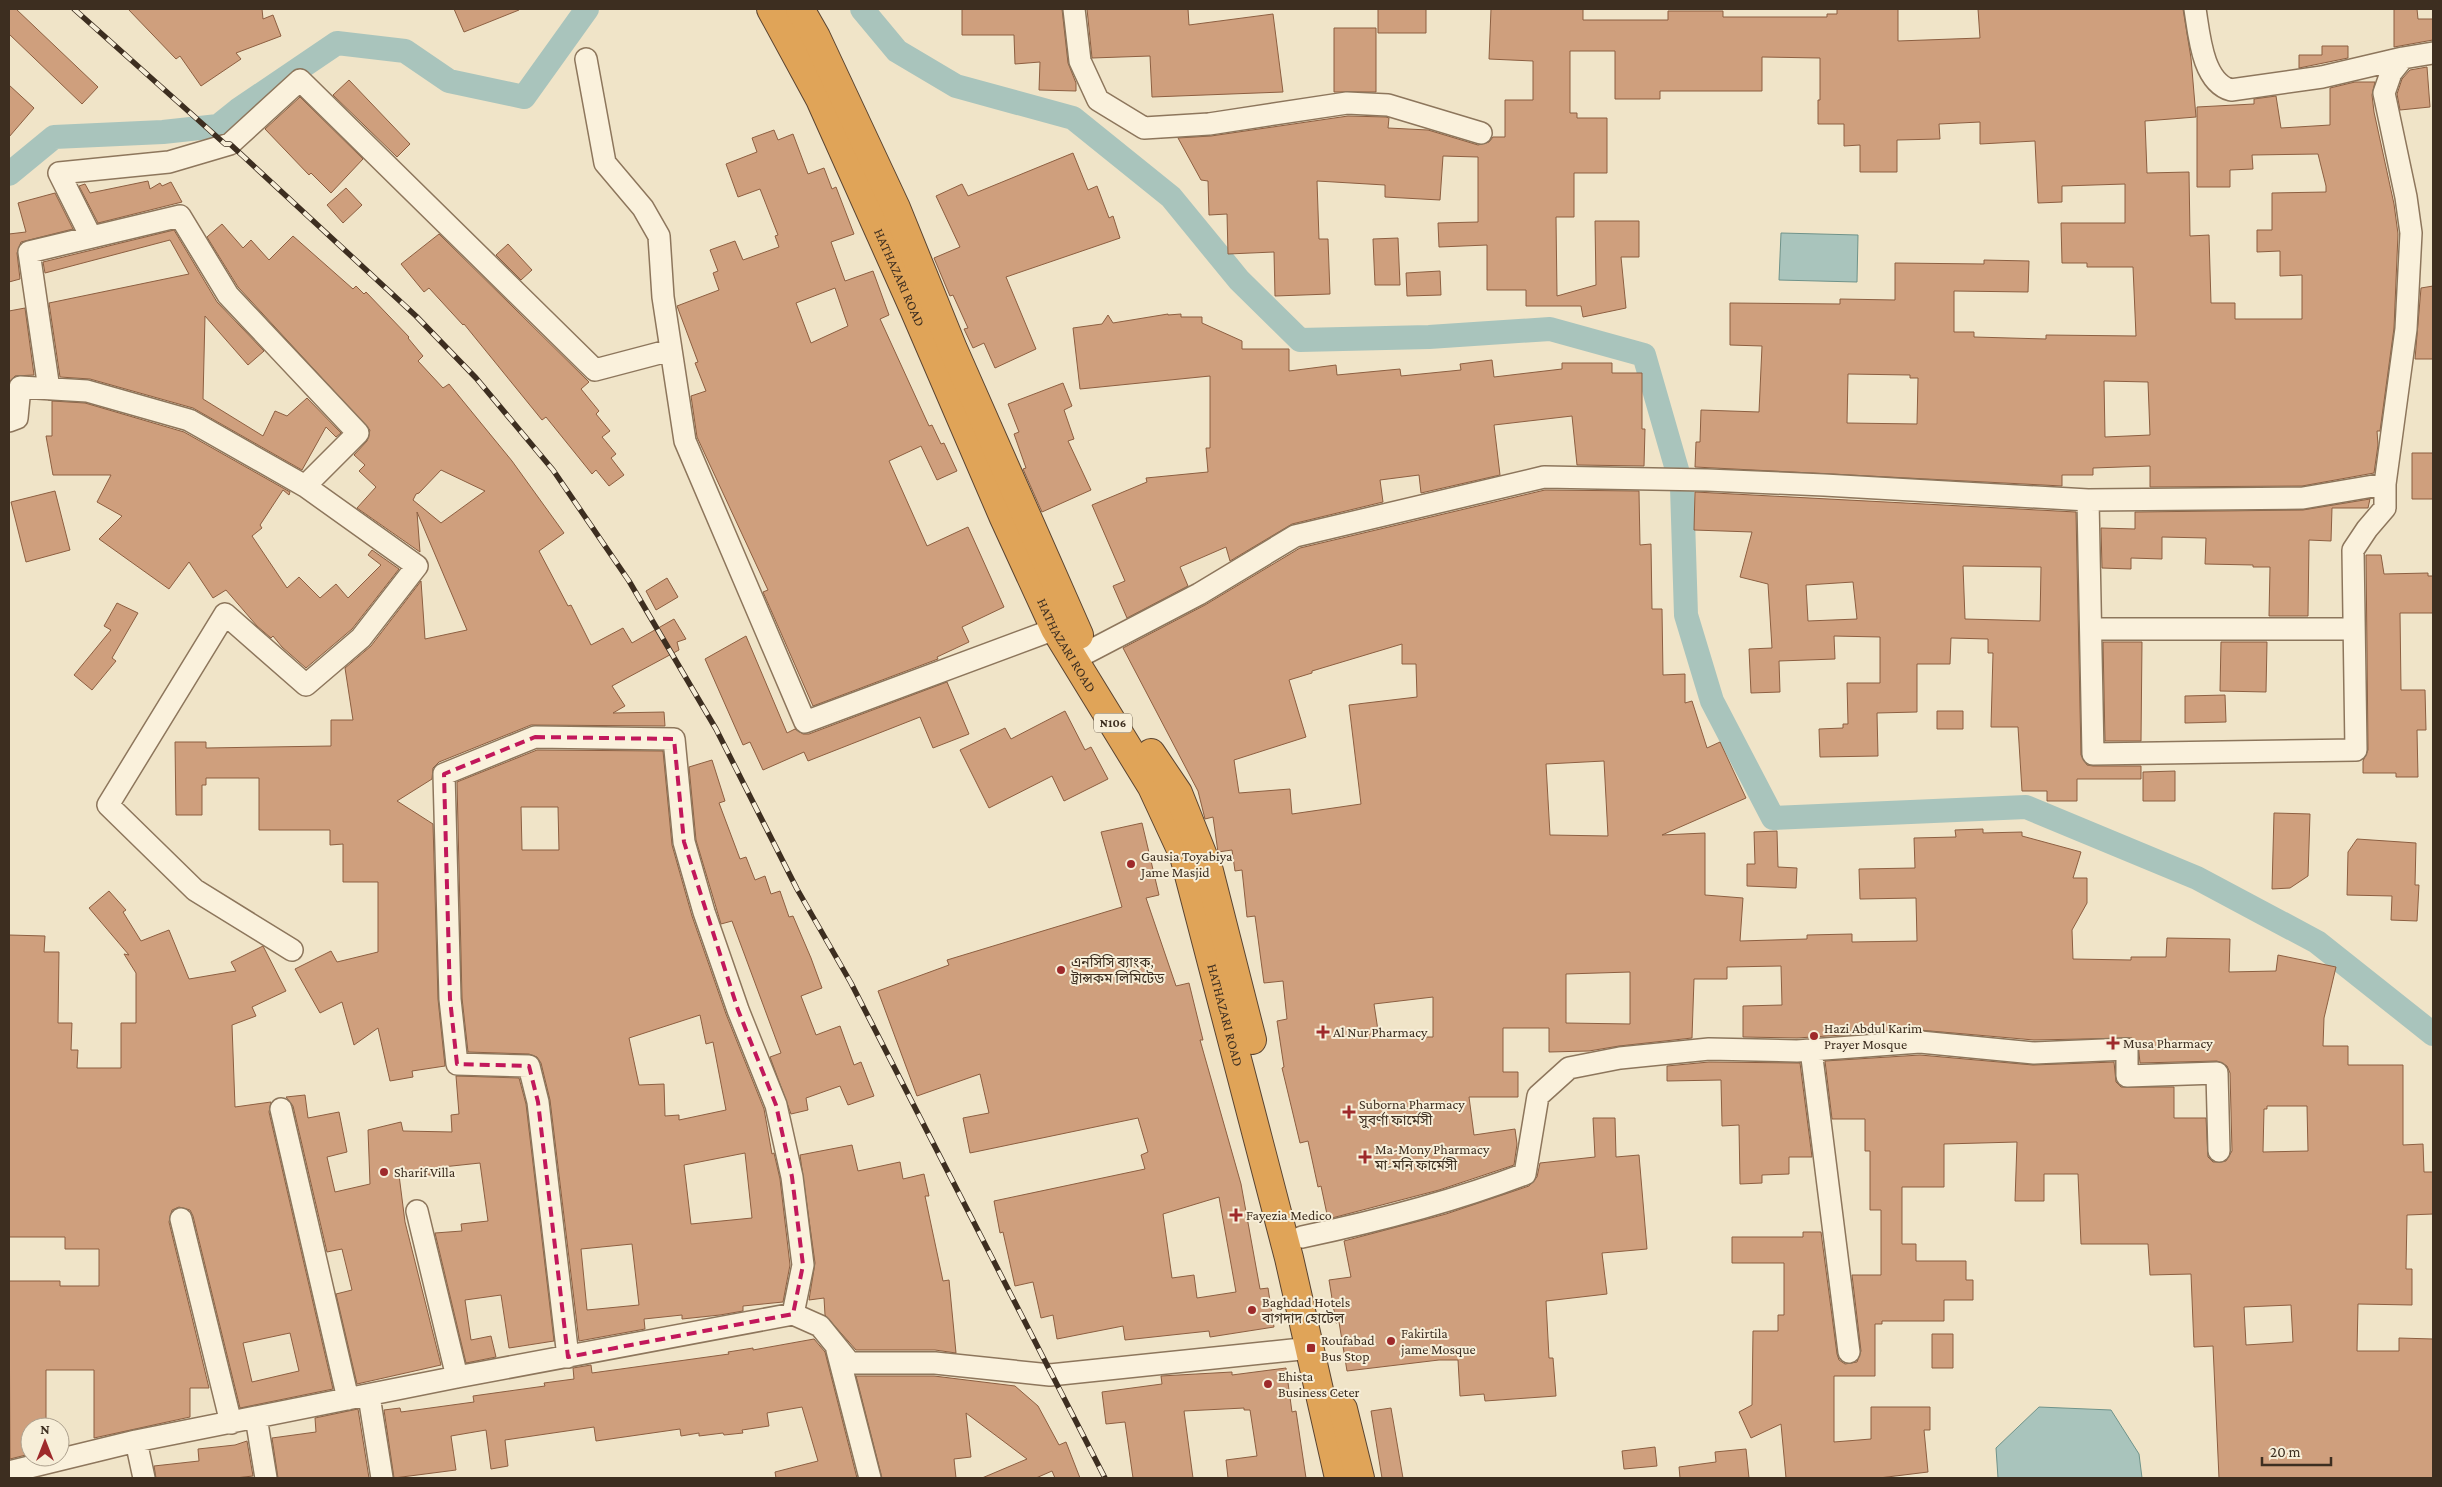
<svg xmlns="http://www.w3.org/2000/svg" width="2442" height="1487" viewBox="0 0 2442 1487" font-family="'Crimson Pro','Noto Sans Bengali',serif">
  <style>
    .water { fill: #a9c4bc; stroke: #6f938a }
    .lines { fill: none; stroke-linecap: round; stroke-linejoin: round }
    .canal { stroke: #a9c4bc; stroke-width: 24 }
    .building { fill: #cf9f7d; stroke: #8d5f41; fill-rule: evenodd }
    .street-casing { stroke: #8d765c; stroke-width: 24 }
    .highway-casing { stroke: #5b4430; stroke-width: 30 }
    .street { stroke: #faf1dc; stroke-width: 21 }
    .highway { stroke: #e0a458; stroke-width: 28 }
    .rail-casing { stroke: #3d2e20; stroke-width: 5.5 }
    .rail { stroke: #f7eed8; stroke-width: 4; stroke-dasharray: 11; stroke-linecap: butt }
    .marked { fill: none; stroke: #c2185b; stroke-width: 4; stroke-dasharray: 10 6; stroke-linejoin: round }
    .poi-dot { fill: #9e2a2b; stroke: #f7eed8; stroke-width: 2 }
    .labels { text-anchor: middle; stroke-width: 4; stroke-linejoin: round; paint-order: stroke }
    .shield { fill: #f7eed8; stroke: #756857; stroke-width: 1 }
    .shield-label { font-size: 12px; font-weight: bold; fill: #3d2e20 }
    .street-label { font-size: 14px; fill: #3d2e20; stroke: #f7eed8 }
    .poi-label { font-size: 14px; fill: #3d2e20; stroke: #f7eed8; text-anchor: start }
  </style>
  <rect width="100%" height="100%" fill="#f0e4c8"/>
  <!-- water -->
  <path class="water" d="M1781,233l77,2 -1,47 -78,-2z
    M2039,1407l72,3 28,44 3,24h-144l-2,-30z"/>
  <g class="lines">
    <!-- canal -->
    <path class="canal" d="M862,9l35,42 59,35 117,32 98,79 68,83 61,60 129,-3 121,-8 94,26 38,132 4,128 26,86 61,117 253,-11 171,71 120,64 116,92
      M9,174l45,-37 109,-5 55,-6 20,-16 99,-67 68,8 44,30 75,16 63,-88"/>
  </g>
  <!-- building -->
  <path class="building" d="M9,9h7l82,78 -16,17 -73,-70z
    M128,9h134l1,10 10,-4 8,21 -45,17 5,6 -40,27 -21,-30 -4,3z
    M454,9h65v1l-55,22z
    M962,9h100l6,54 8,20v8l-37,-1 1,-28 -25,2 -1,-29h-52z
    M1087,9h101l1,16 84,-11 10,78 -131,5 -2,-41 -58,2z
    M1378,9h48v24h-48z
    M1491,9h92v11h85v-9h55v6h104v-3h10v-5h61v32l82,-3 -2,-29h205l8,49 5,59 -51,4 2,52 42,-1 1,64 19,-1 2,68h24v16h67v-44l-22,1v-25l-23,1v-22h15v-37l54,-1v-6l-8,-32 -66,1 1,14 -23,1v17h-33v-80l57,-3v-5l22,-3 5,32 49,-3v-37l25,-6h20l-3,13 2,17 20,92 4,30 -4,94 -14,103h-3l1,14 -4,28 -72,13 -152,1v-21l-57,2v7h-31v11l-367,-19 1,-25h4l1,-32 58,2 3,-66 -32,-1v-42l110,1v-5l55,1v-37l89,1v-4l45,1 -1,31 -74,-1v41h20v5l72,2v-4l90,1 -3,-69h-46v-4h-25l-1,-40h64v-39l-63,2v16l-24,1 -3,-62 -55,3v-22l-41,2 1,15 -43,1v32h-37v-27l-16,1v-22h-26v-24h2v-42l-58,-1v34h-102v8h-45v-48h-45v62h7v5h30v55h-33v44h-18l1,79 39,-11 -1,-64h44v36h-18l5,51 -43,9 -2,-11h-55v-16h-39v-45l-48,2 -1,-24 40,-1v-65l-35,-1 -3,44 -55,-3v-12l-68,-4 2,58h9l2,55 -55,2 -1,-44 -46,2 -1,-40 -18,1 -1,-34 -7,-1 -23,-42 33,-2 137,-20 38,1 3,1 -1,10 40,2 50,15 11,-3 4,-5h12v-37h28v-39l-44,-2zM1848,374l62,1v3h8l-1,46 -70,-1zM2104,381l44,1 2,53 -45,2z
    M2394,9h23l1,10h15v21l-39,7z
    M1334,28h42v64h-42z
    M2322,46h26v12l-49,10v-13h23z
    M2427,67l3,40 -30,3 -3,-16 5,-15 8,-9z
    M349,80l61,64 -13,13 -64,-62z
    M9,85l25,23 -25,29z
    M300,97l63,62 -32,34 -20,-20 -2,2 -44,-46z
    M774,130l4,10 15,-6 15,40 16,-6 8,21 4,-2 18,47 -23,8 14,39 28,-10 16,44 -9,4 49,107 3,-1 9,19 3,-1 13,28 -20,9 -16,-34 -32,15 38,85 41,-19 36,80 -42,20 7,15 -32,15 1,2 -125,47 -50,-114 5,-2 -71,-153 -6,-41 15,-5 -11,-28 3,-1 -21,-56 42,-16 -6,-17 5,-2 -8,-21 25,-9 8,19 36,-13 -4,-11 3,-1 -18,-46 -22,8 -12,-33 31,-12 -5,-14zM835,288l13,38 -37,17 -15,-40z
    M1073,153l15,37 9,-4 12,32 4,-2 7,22 -114,39 30,72 -41,19 -11,-25 -11,5 -9,-19 4,-1 -15,-33 -3,1 -16,-38 26,-11 -24,-51 26,-12 6,12z
    M148,181l2,8 10,-6 2,3 9,-4 11,20 -84,21 -19,-37 6,-2 5,9z
    M346,188l16,17 -19,18 -16,-18z
    M55,193l18,36 -52,13 -4,11 3,26 -11,3v-48l17,-2 -8,-29z
    M222,224l21,24 8,-8 18,20 24,-24 60,53 3,-3 8,8 2,-2 43,45 -1,1 15,18 -5,5 25,27 6,-4 63,77 52,72 -25,18 29,55 3,-1 20,40 32,-17 9,15 42,-24 12,20 -9,3 2,8 -67,36 13,20 -12,7 51,-1 1,14 -134,-1 -92,37 -6,6 -1,11 -35,22 36,23 5,175 7,67 -33,5 1,6 -23,4 -12,-53 -24,17 -12,-43 -22,11 -25,-44 36,-18 6,11 41,-10v-70h-35v-38l-13,1v-15h-71v-52h-53v7h-4v30h-26l-1,-73h31v6l125,-2v-26h22l-8,-52 26,-22 50,-65 4,58 42,-9 -50,-118 3,40 -63,-44 19,-21 -17,-16 6,-6 -11,-10 13,-14 3,-11 -132,-143 -31,-50zM441,470l44,21 -44,32 -28,-23 3,-6 3,-1z
    M174,230l43,72 47,49 -16,14 -43,-49 -2,83 60,37 12,-25 12,5 20,-18 34,35 -5,4 -10,-10 -24,43 -109,-62 -103,-29 -30,-2 -11,-74 140,-29 -19,-34 -125,33 -2,-11z
    M439,234l150,148 -8,7 18,22 -3,3 14,17 -8,6 14,17 -5,4 13,17 -15,11 -13,-16 -4,4 -46,-57 -4,3 -78,-96 -1,1 -34,-37 -5,4 -23,-28z
    M1398,238l2,47h-25l-2,-46z
    M508,244l24,26 -11,10 -25,-25z
    M1440,271l1,24 -34,1 -1,-23z
    M2433,286v73h-18l6,-71z
    M25,308l9,67 -19,1 -6,6v-71z
    M1168,314v1l13,-1v3h21v6l40,18v8h47v22l47,-6 1,10 63,-6 1,7 60,-6 -1,-6 32,-4 2,17 68,-8v-6h50v10h30v56h3l-1,37 -67,-1 -5,-49 -78,9 6,50 -79,18 -2,-18 -39,5 3,22 -91,22 -62,37 -4,-14 -46,20 8,19 -61,32 -14,-32 12,-5 -33,-76 55,-23 -1,-4 62,-6 -2,-24h4v-72l-130,13 -7,-61 29,-4 6,-9 5,8z
    M1063,383l9,23 -8,4 10,29 -6,2 23,49 -49,22 -19,-43 3,-1 -12,-34 5,-2 -11,-28z
    M52,401l33,2 99,29 106,60 -1,3 -6,-5 -23,35 2,3 -10,8 35,52 12,-11 21,21 16,-14 12,14 33,-33 -13,-10 4,-5 27,19 -47,60 -46,39 -24,-21 -9,-11 -2,2 -14,-12 -31,-36 -13,8 -24,-36 -20,27 -70,-50 23,-23 -25,-14 14,-27h-58l-7,-39h6z
    M2412,453h21v46h-21z
    M1545,490l94,1 1,54 11,-1 1,65h10l1,66 22,-1v29l7,-2 15,47 13,-6 26,56 -84,37 43,-2v62l38,3 -3,43 67,-2v-4l45,-1v8l65,-1 -1,-43 -56,1 -1,-30 56,-1 -1,-30 42,-1 -1,-7 28,-1v4l39,-1v4l59,16 -8,26h14v25l-15,27 1,29 58,1v-3h35l1,-19 63,1 -1,33 47,-1 2,-16 58,12 -12,51 -1,28h25v19h55v80l20,-1 1,28h9v42l-26,1 -1,54h6v36l-54,-1 -1,47h42v-13l34,1v139h-214l-6,-132 -19,1 -3,-73 -41,1 -2,-31h-67l-3,-70h-34v27h-29l2,-59 -73,2v43h-42v57h14v17h50v19h7v20h-29v21h-62v3h-7v52h-41v66l37,-3v-32h59v23h-6l4,42 -49,6h-93l-5,-54 -30,14 -12,-26 13,-7 1,-74h25v-16h6v-52h-52v-26h71v-5h18l16,122 2,6 6,4 12,-2 4,-11 -9,-76h29v-65h-11v-59h-5v-32h-33l-7,-58 95,-6 113,10 81,-3 2,20 5,5h53v31h32l2,39 5,5 13,-1 6,-10 -2,-78 -3,-7 -10,-5 -77,2 -2,-20 -6,-5 -98,2 -115,-10 -122,8 -54,-1v-31l39,-1 -1,-39 -54,1v12h-33l-2,59 -73,8 -30,5 -40,1v-24h-46v44h15v25h-49l5,38 41,-6 2,15 -3,21 -75,25 -111,29 -7,-33 -3,1 -10,-46 -8,2 -18,-75 2,-1 -7,-46 10,-2 -4,-38 -19,2 -9,-67 -8,1 -5,-47 -7,1 -3,-21 -14,2 -5,-35 -8,2 -7,-28 -75,-143 82,-43 95,-57zM1402,644v20h14l1,33 -68,8 12,99 -69,10 -2,-25 -51,4 -5,-33 72,-23 -17,-57 23,-7v-2zM1604,761l4,75 -58,-1 -4,-71zM1630,972v52l-64,-1v-49zM1433,997v40h-54l-5,-33zM2267,1106h40l1,45 -45,1 1,-43h3zM2291,1305l2,37 -47,3 -2,-38z
    M55,491l15,59 -44,12 -15,-60z
    M1695,492l381,20 5,243 6,10 6,1h48v13h-64v22h-30v-10h-25l-4,-64h-27l2,-74h-5v-14l-37,-1 -1,26h-33v48l-40,1 1,43 -58,1 -1,-28 24,-1v-4h5l-1,-41h33v-46l-46,-1 1,23 -56,2 1,31 -29,1 -2,-44 23,-1 -4,-64 -28,-7 12,-45 -58,-2zM1963,566l78,1 -1,54 -75,-2zM1853,582l4,37 -49,2 -2,-36z
    M2370,499l-2,9h-36l-1,33 -22,-1 -1,76h-39l1,-49h-17v-2l-48,-1 1,-26 -44,-1v22l-31,-1v11l-29,-1 -1,-40 34,1v-17l168,-2z
    M2366,555h15l3,19 44,-1v3h5v37h-33l1,77h24l1,40h-9l1,47h-22v-4h-33v-12l5,-11z
    M667,578l11,19 -22,13 -10,-19z
    M117,603l21,10 -26,45 4,3 -24,29 -18,-15 37,-45 -7,-4z
    M746,636l41,97 8,-4 8,5h6l138,-52 22,52 -36,14 -13,-31 -112,44 -4,-9 -41,18 -13,-28 -7,3 -38,-86z
    M2103,642h39l-1,99h-36z
    M2221,642h46l-1,50 -46,-1z
    M2225,695l1,27 -41,1v-27z
    M1065,711l20,39 6,-3 17,32 -44,22 -12,-25 -63,32 -29,-58 45,-22 6,11z
    M1937,711h26v18h-26z
    M537,750l126,1 9,94 20,71 34,98 38,95 8,45 2,-1 6,26 10,86 -7,37 -40,4v5l-23,4 -38,4v-4l-38,4 1,10 -66,12 -29,-241 -9,-37 -4,-6 -8,-3 -61,-2 -6,-54 -5,-216zM521,807h37l1,43h-37zM700,1015l6,29 7,-2 13,68 -47,10v-5l-14,1 -1,-32 -25,1 -10,-47zM745,1153l7,65 -61,6 -7,-59zM632,1244l7,61 -52,5 -6,-61z
    M712,760l13,41 -6,2 21,56 6,-2 9,23 10,-4 6,18 9,-3 9,26 4,-1 18,42 11,30 -21,8 15,39 24,-9 14,39 7,-3 13,34 -26,9 -8,-19 -34,12 2,12 -17,4 -21,-57 11,-4 -49,-132 -11,3 -25,-84 -7,-73z
    M2175,771v30h-32v-29z
    M2274,813l36,1 -2,62 -18,12 -18,1z
    M1142,823l17,72 -13,3 30,88 13,-3 14,57h-3l41,144 19,105 8,-1 6,39 -64,10 -1,-6 -84,9 -2,-14 -66,13 -4,-24 -12,3 -8,-36 -18,4 -12,-54 -3,1 -6,-32 151,-32 -4,-14 7,-3 -10,-34 -168,35 -7,-35 26,-5 -9,-39 -63,22 -39,-105 71,-26 -2,-5 175,-53 -21,-75zM1219,1197l17,95 -39,6 -3,-23 -22,3 -9,-64z
    M1777,831l1,36 19,1 -1,20 -49,-2v-22h8l-1,-32z
    M2357,839l59,4 -1,42h4l-2,36 -26,-1 1,-24 -45,-1 1,-43z
    M109,891l17,19 -3,2 18,29 28,-11 20,49 47,-8 -5,-9 32,-16 23,45 -34,16 4,9 -24,9 3,82 36,-5 -2,10 64,277 -93,19 -47,-192 -3,-6 -11,-3 -7,3 -3,12 40,166h-19v29l-96,21v-68h-48v57h-16v27l-20,5 -1,-178h51v5h39v-37h-34v-12h-56v-302l36,1 -1,16h15l-1,71h14l-1,27h7l-1,18h44v-45h15v-50l-12,-19 5,1 -40,-47zM290,1333l9,38 -47,11 -9,-39z
    M1709,1062l91,1 12,94h-23v17l-27,1v8l-22,1 -1,-59 -17,1 -1,-46 -54,1v-15z
    M456,1076l63,2 7,26 28,237 -45,7 -8,-53 -36,5 6,40 20,-4 5,21 -30,6 -31,-130 27,-2 -1,-7 27,-3 -8,-58 -47,5v7h-34l6,47 36,143 -84,19 -21,-90 16,-4 -10,-41 -15,3 -34,-146 -7,-9 19,-2 3,23 31,-6 8,40 -20,5 8,35 35,-8 -2,-54 33,-8 2,9 49,1 -1,-17 8,-1z
    M1593,1118h22l1,39 23,-2 8,94 -45,4 5,41 -61,7 3,57h4l3,38 -71,5 -1,-7 -24,2 -2,-36h-19l-92,11 -8,-49 -3,1 -7,-43 22,-3 -7,-36 102,-27 83,-28 8,-9 3,-14 55,-6z
    M852,1145l6,26 42,-9 3,17 21,-5 5,22h-4l18,85 6,-1 7,73 -21,-3h-79l-31,-35 -1,-17 -15,2 6,-37 -15,-108z
    M1932,1334h21v34h-21z
    M814,1339l11,13 32,126h-81l-1,-6 43,-11 -16,-54 -35,6 2,13 -27,4 1,3 -19,2 -1,-2 -24,3v-3l-18,3 -1,-7 -84,12 -2,-14 -89,13 3,26 -17,3 -5,-39 -35,6 5,34 -62,8 -10,-68 16,-2 1,4 73,-10 -1,-6 72,-10 -1,-3 30,-4 -1,-11 18,-3 1,8 137,-19 -1,-2 25,-4v2z
    M1286,1368l6,44 4,-1 10,67h-78l-2,-18 31,-4 -7,-46h-6v-2l-60,3 9,67h-60l-8,-56 -19,2 -4,-32 60,-8 -1,-8 71,-4v3z
    M856,1376h78l81,10 23,20 21,39 7,-3 14,36h-25l-3,-7 -16,7h-54l45,-19 -61,-46 5,44 -17,2 2,19h-74z
    M1391,1408l12,70h-21l-11,-67z
    M358,1409l11,69h-91l-6,-40 44,-6 -1,-14z
    M247,1441l6,35 -18,2h-79l-2,-12 45,-5 -1,-12 37,-4z
    M1655,1447l2,19 -33,3 -2,-18z
    M1746,1449l3,29h-69l-1,-11 37,-5 -1,-10z"/>
  <g class="lines">
    <defs>
      <path id="street" d="M1074,9l6,52 18,39 46,28 65,-4 138,-21 41,2 93,28
        M2195,9c4,24 7,73 36,81l91,-13 81,-19
        M586,59l19,104 38,45 16,28 4,61 22,144 120,281 250,-93
        M91,237l-32,-64 110,-11 61,-18 70,-64 295,290 76,-20
        M49,389l-20,-137 151,-36 48,79 130,138 -53,53
        M9,421l8,-3 3,-31 67,4 102,29 116,66 112,80 -56,72 -55,47 -81,-71 -117,191 87,85 97,60
        M2088,500l5,254 263,-4 -3,-200 14,-21 18,-21v-24
        M2091,629h262
        M1088,652l111,-58 96,-58 249,-59 163,3 117,5 264,15 215,-2 82,-14 21,-155 5,-96 -5,-36 -22,-104 7,-20 12,-15 30,-5
        M1811,1050l38,302
        M281,1109l67,290
        M417,1211l40,166
        M181,1219l50,204
        M1302,1237c76,-16 150,-35 223,-63l13,-78 31,-28 51,-10 89,-9 88,2 123,-9 114,11 93,-4v27l90,-3 2,78
        M837,1350l33,128
        M568,1357l-30,-255 -9,-36 -72,-2 -7,-65 -6,-225 91,-37 139,2 10,103 20,70 34,98 38,95 16,72 11,88 -10,49
        M369,1396l13,82
        M256,1417l10,61
        M136,1441l8,37
        M9,1472l127,-31 321,-64 336,-63 27,12 30,37h85l115,12 261,-27"/>
      <g id="highway">
        <path id="s1" d="M771,9l49,90 94,210 90,209 51,111 97,158 32,69 105,402 50,220"/>
        <path d="M800,9l16,28 80,171 57,141 126,286"/>
        <path d="M1151,753l27,40 31,78 43,169"/>
        <path d="M1343,1409l17,69"/>
      </g>
    </defs>
    <!-- street casing -->
    <use href="#street" class="street-casing"/>
    <!-- highway casing -->
    <use href="#highway" class="highway-casing"/>
    <!-- street -->
    <use href="#street" class="street"/>
    <!-- highway -->
    <use href="#highway" class="highway"/>
    <defs>
      <path id="rail" d="M74,9l151,135h5l186,172 60,62 77,92 76,111 87,148 81,160 54,94 254,495"/>
    </defs>
    <!-- rail casing -->
    <use href="#rail" class="rail-casing"/>
    <!-- rail -->
    <use href="#rail" class="rail"/>
  </g>
  <!-- marked area -->
  <path class="marked" d="M535,737l139,2 10,103 54,168 38,95 16,72 11,88 -10,49 -225,43 -30,-255 -9,-36 -72,-2 -7,-65 -6,-225z"/>
  <!-- markers -->
  <g class="poi-dot">
    <circle cx="1131" cy="864" r="5"/>
    <circle cx="1061" cy="970" r="5"/>
    <path d="M1320.5 1024.5h5v5h5v5h-5v5h-5v-5h-5v-5h5z"/>
    <circle cx="1814" cy="1036" r="5"/>
    <path d="M2110.5 1035.5h5v5h5v5h-5v5h-5v-5h-5v-5h5z"/>
    <path d="M1346.5 1104.5h5v5h5v5h-5v5h-5v-5h-5v-5h5z"/>
    <path d="M1362.5 1149.5h5v5h5v5h-5v5h-5v-5h-5v-5h5z"/>
    <circle cx="384" cy="1172" r="5"/>
    <path d="M1233.5 1207.5h5v5h5v5h-5v5h-5v-5h-5v-5h5z"/>
    <circle cx="1252" cy="1310" r="5"/>
    <circle cx="1391" cy="1341" r="5"/>
    <rect x="1306" y="1343" width="10" height="10" rx="2.5"/>
    <circle cx="1268" cy="1384" r="5"/>
  </g>
  <g class="labels">
    <!-- shield labels -->
    <rect class="shield" x="1094" y="713.5" width="38" height="19" rx="4"/>
    <g class="shield-label">
      <text x="1113" y="727">N106</text>
    </g>
    <!-- street labels -->
    <g class="street-label">
      <text dy="5" stroke="none"><textPath href="#s1" startOffset="298">HATHAZARI ROAD</textPath></text>
      <text dy="5" stroke="none"><textPath href="#s1" startOffset="702">HATHAZARI ROAD</textPath></text>
      <text dy="5" stroke="none"><textPath href="#s1" startOffset="1108">HATHAZARI ROAD</textPath></text>
    </g>
    <!-- poi labels -->
    <g class="poi-label">
      <text x="1141" y="861">Gausia Toyabiya<tspan x="1141" dy="16">Jame Masjid</tspan></text>
      <text x="1071" y="967">এনসিসি ব্যাংক,<tspan x="1071" dy="16">ট্রান্সকম লিমিটেড</tspan></text>
      <text x="1824" y="1033">Hazi Abdul Karim<tspan x="1824" dy="16">Prayer Mosque</tspan></text>
      <text x="1333" y="1037">Al Nur Pharmacy</text>
      <text x="2123" y="1048">Musa Pharmacy</text>
      <text x="1359" y="1109">Suborna Pharmacy<tspan x="1359" dy="16">সুবর্ণা ফার্মেসী</tspan></text>
      <text x="1375" y="1154">Ma-Mony Pharmacy<tspan x="1375" dy="16">মা-মনি ফার্মেসী</tspan></text>
      <text x="394" y="1177">Sharif Villa</text>
      <text x="1246" y="1220">Fayezia Medico</text>
      <text x="1262" y="1307">Baghdad Hotels<tspan x="1262" dy="16">বাগদাদ হোটেল</tspan></text>
      <text x="1401" y="1338">Fakirtila<tspan x="1401" dy="16">jame Mosque</tspan></text>
      <text x="1321" y="1345">Roufabad<tspan x="1321" dy="16">Bus Stop</tspan></text>
      <text x="1278" y="1381">Ehista<tspan x="1278" dy="16">Business Ceter</tspan></text>
    </g>
  </g>
  <!-- border -->
  <rect width="2442" height="1487" fill="none" stroke="#3d2e20" stroke-width="20"/>
  <!-- north arrow -->
  <g transform="translate(45 1442)"><circle r="24" fill="#f7eed8" stroke="#ada18e"/>
  <path d="M0-4L9 19L0 12L-9 19Z" fill="#9e2a2b"/>
  <text y="-8" font-size="14" font-weight="bold" text-anchor="middle" fill="#3d2e20">N</text>
  </g>
  <!-- scale -->
  <path d="M2262 1457v8h69v-8" fill="none" stroke="#3d2e20" stroke-width="2.5"/>
  <text x="2270" y="1457" font-size="15" fill="#3d2e20" stroke="#f7eed8" stroke-width="4" paint-order="stroke">20 m</text>
</svg>
